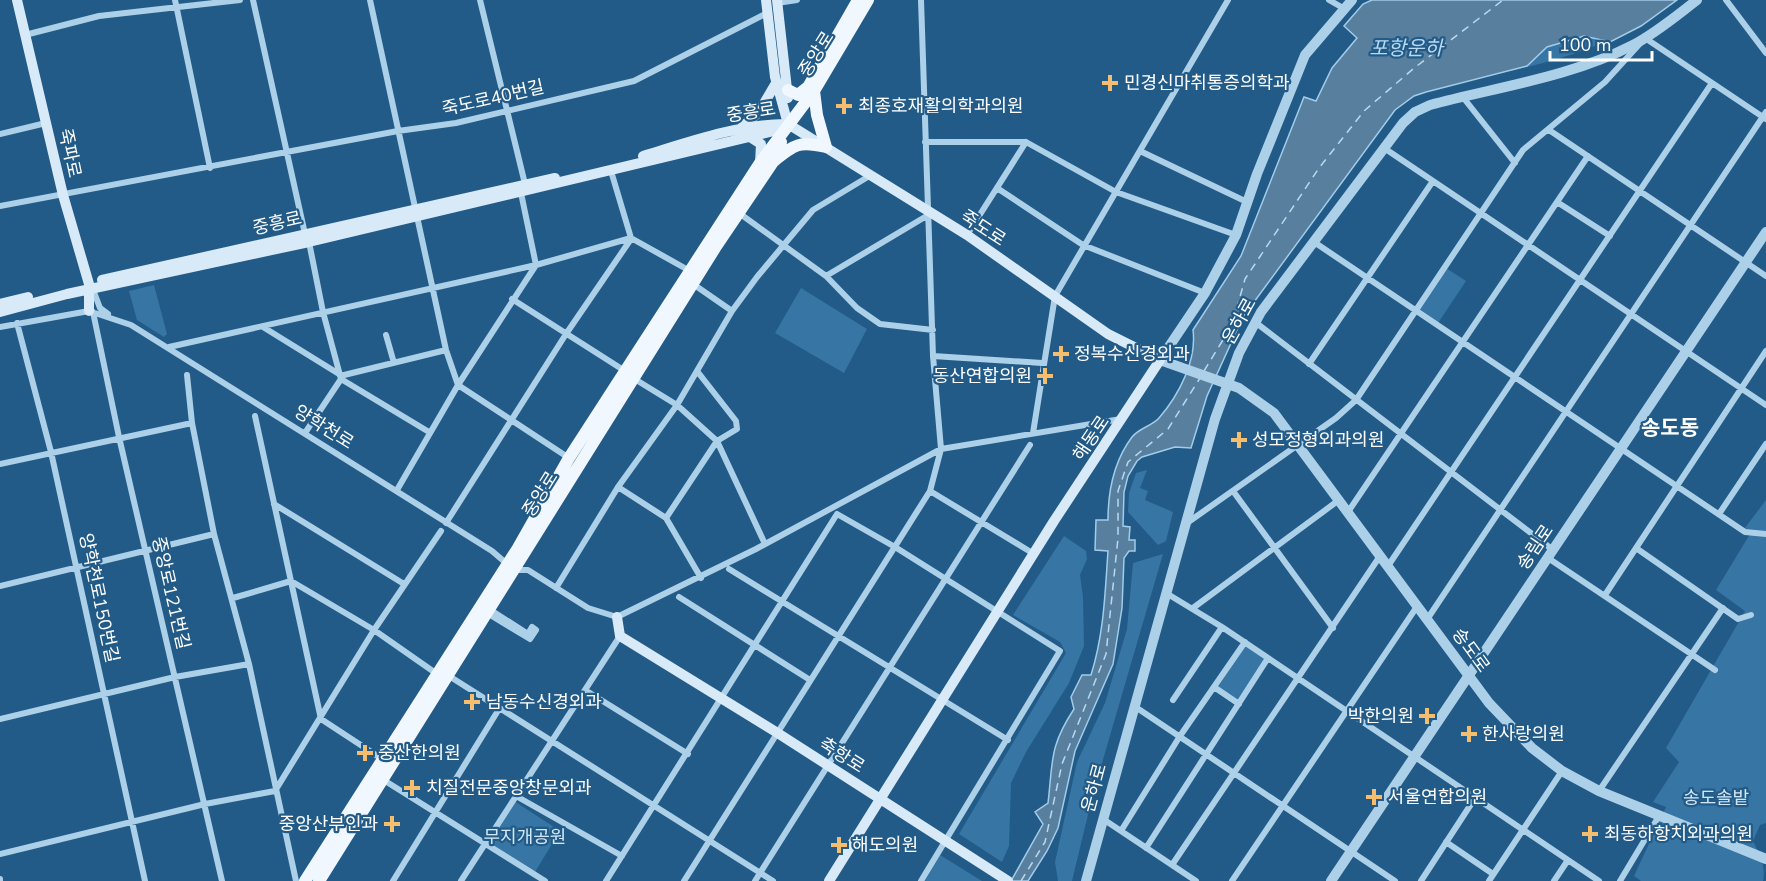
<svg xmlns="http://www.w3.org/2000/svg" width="1766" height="881" viewBox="0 0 1766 881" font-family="'Nunito Sans','Noto Sans KR',sans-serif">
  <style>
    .green { fill: #3775a4 }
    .water { fill: #587f9e; stroke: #a1ccea; stroke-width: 1.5 }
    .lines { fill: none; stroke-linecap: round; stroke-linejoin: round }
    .ferry { stroke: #b9d9f1; stroke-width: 1.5; stroke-dasharray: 8 6; stroke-linecap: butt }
    .minor { stroke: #add0e9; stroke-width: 6 }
    .tertiary { stroke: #add0e9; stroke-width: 10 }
    .secondary { stroke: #d8e9f8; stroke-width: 10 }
    .primary { stroke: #f0f7fe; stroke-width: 12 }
    .poi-dot { fill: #f5be6f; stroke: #225b87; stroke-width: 2 }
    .labels { text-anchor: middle; stroke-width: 4.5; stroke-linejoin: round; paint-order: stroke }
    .street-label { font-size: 18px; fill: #fff; stroke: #225b87 }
    .poi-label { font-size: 18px; fill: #fff; stroke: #225b87; text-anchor: start }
    .park-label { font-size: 18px; fill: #d1e7f7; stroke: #225b87 }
    .water-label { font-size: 20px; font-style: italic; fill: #b9d9f1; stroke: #225b87 }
    .quarter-label { font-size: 21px; font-weight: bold; fill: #fff; stroke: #225b87 }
  </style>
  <rect width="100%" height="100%" fill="#225b87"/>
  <!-- green -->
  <path class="green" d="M1677,0c-52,41 -111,59 -176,73l22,-23z
    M1446,268l20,13 -28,42 -20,-14z
    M154,285l13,49 -3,3 -27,-17 -8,-29z
    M801,288l66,41 -23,44 -69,-40z
    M1147,470l-7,18 8,3 -3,9 28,12 -7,29 -8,4 -30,-33 1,-19 7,-20z
    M1766,500v323l-6,2 -7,16c7,14 13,25 10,40h-122l-7,-5 32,-69 -13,-5 26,-40 -13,-14 79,-137 -29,-21 34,-56 -6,-5z
    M1064,536l22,15 1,8 -7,16 3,22 1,49 -15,37 -43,69 -15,31 -2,63 -7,16 -43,-28 107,-181 -6,-11 -47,-27z
    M1163,554l-70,240 -21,87h-14l-3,-19 22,-100 28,-59 22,-74 6,-66z
    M1245,646l20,13 -27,42 -20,-14z
    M511,799l49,32 -25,41 -48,-31z
    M940,855l42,26h-57z"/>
  <!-- water -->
  <path class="water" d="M1372,0h305l-36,26 -31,16 -26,-6 -37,11 -20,19 -101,26 -12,4 -19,14 -152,207 -36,79 -16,52 -16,-1 -33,10 -5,4 -9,15 -4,16 -1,34 7,1 -1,13h6v11h-6l-5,7 -2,50 -9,56 -38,87 -17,77 -11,23 -19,30h-17l32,-57 -8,-12 13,-9c5,-42 1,-56 26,-94l-3,-12 11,-22h9c13,-41 14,-82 17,-124l-13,-1 1,-30h12c0,-29 6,-59 24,-83 7,-9 20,-11 27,-19 20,-23 38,-58 34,-88l48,-74 63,-159 12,4 16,-33 25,-30 -13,-12 19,-22z"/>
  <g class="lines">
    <!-- ferry -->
    <path class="ferry" d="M1204,371l28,-46 13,-46 74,-111 45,-57 49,-42 90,-69
      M1021,881l24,-39 17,-78 44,-110 12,-116v-47l10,-29 40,-33 32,-51"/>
    <!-- minor -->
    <path class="minor" d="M175,0l35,168
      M253,0l52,234
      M370,0l76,350 12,35
      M480,0l45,184
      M1329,0l14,8
      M1726,0l40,53
      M777,3l20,-3
      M25,35l74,-19 141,-16
      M1462,96l53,67
      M1549,130l217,146
      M0,134l46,-11
      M925,142h101l90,50 120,43
      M1384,148l382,257
      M1140,151l107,51
      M611,171l20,67
      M997,188l86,57 122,48
      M1557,202l53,34
      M0,206l398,-75 58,-8 178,-42 133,-68
      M739,213l87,63 31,32 23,16 53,6
      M967,235l59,-93
      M309,242l14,70 18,67 88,53
      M1314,242l431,290 21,2
      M826,276l104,-62
      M693,284l39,27
      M92,287l8,21 8,6
      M512,299l113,72
      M93,312l26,125 103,444
      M1255,322l298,228
      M17,323l34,129 94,429
      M0,327l89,-16 42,14 361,226 22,19h14l60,38 29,9 139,-68 185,-100 180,-30
      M263,327l76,47
      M386,335l8,28
      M169,347l367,-82 95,-27 59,33
      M933,356l109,7
      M1309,364l124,-183
      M187,375l5,48 22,111 35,130 47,217
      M340,376l106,-26
      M633,378l44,27 40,36 48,103
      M458,385l111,73
      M255,416l66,303 61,40
      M305,433l36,-54
      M1033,433l22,-137 173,-296
      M0,464l192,-41
      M618,487l48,31 35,60
      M397,490l61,-105 78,-120 -15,-72
      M930,491l104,63
      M1233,491l100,137
      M274,504l130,80
      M1348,512l240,-356
      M1719,514l47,-70
      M666,518l51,-77 20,-12 -1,-8 -39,-50
      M446,523l120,-189 65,-95
      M1187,523l149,-105 20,-18 167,-250 82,-68 40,-44 121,81
      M1636,548l102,71 13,-4
      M1548,558l167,112
      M1388,566l324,-483
      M729,569l279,171
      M0,586l214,-52
      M556,588l62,-101 59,-82 55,-94 25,-34 56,-67 58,-35
      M1166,593l56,34 377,254
      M1605,595l161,-244
      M679,597l131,83
      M233,598l58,-17 83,49 63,44
      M1193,608l146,-108
      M487,613l43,26 6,-9 -4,-3 -4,7 -39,-25
      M1428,618l338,-506
      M449,676l324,205
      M1214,687l25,17
      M585,690l103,64
      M1173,700l49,-73
      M1134,706l261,175
      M0,719l175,-42 74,-13
      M382,779l163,102
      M1599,791l124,-183
      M516,796l106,60
      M1103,819l93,62
      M1121,831l59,-95 65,-94
      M1446,842l47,32
      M1146,848l122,-190
      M0,854l205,-50 70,-13 99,-161 67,-99
      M1172,865l208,-309
      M0,879v2
      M393,881l106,-172
      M461,881l159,-245
      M606,881l231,-367 58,33 165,104 -139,230
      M684,881l246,-390 11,-42 -8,-93 -12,-356
      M755,881l275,-436
      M1232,881l186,-276
      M1421,881l54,-83
      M1489,881l73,-110
      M1554,881l14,-21
      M1620,881l39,-65"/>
    <!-- tertiary -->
    <path class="tertiary" d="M1352,0l-47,55 -48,119 -21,61 -31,58 -45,67 79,28 35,25 215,290 43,45 30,23 37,20 167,68
      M1086,881l129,-462 24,-66 22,-41 142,-189 12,-11 15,-7c67,-18 141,-28 203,-60 23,-12 43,-29 64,-45
      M1331,881l435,-649"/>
    <!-- secondary -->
    <path class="secondary" d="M17,0l46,195 26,89v27
      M766,0l9,77 13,47 179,111 141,99 52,26 -106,161 -225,360
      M777,0l11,98
      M742,127l17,-15 17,-29
      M750,137l11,7 -1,19
      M643,156c46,-14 93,-31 142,-32
      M102,280l453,-102
      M0,304l28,-7
      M0,312l67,-18 242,-52 465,-111 14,-7
      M617,617l3,19 156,96 232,149"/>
    <!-- primary -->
    <path class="primary" d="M807,89l51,-89
      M788,90l10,5 10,-8
      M814,91l3,24 9,32
      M774,161c21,-17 25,-20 52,-14
      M305,881l213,-333 51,-90 64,-99 127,-196 54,-72 54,-91
      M319,881l396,-633 58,-86 8,-20"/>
  </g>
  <!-- markers -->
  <g class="poi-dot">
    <path d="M1107 74h6v6h6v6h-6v6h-6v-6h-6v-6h6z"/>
    <path d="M841 97h6v6h6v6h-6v6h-6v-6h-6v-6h6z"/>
    <path d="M1058 345h6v6h6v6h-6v6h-6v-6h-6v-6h6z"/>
    <path d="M1042 367h6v6h6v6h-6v6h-6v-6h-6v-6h6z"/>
    <path d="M1236 431h6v6h6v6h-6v6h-6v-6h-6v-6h6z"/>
    <path d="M469 693h6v6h6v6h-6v6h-6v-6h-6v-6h6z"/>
    <path d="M1424 707h6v6h6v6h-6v6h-6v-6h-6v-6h6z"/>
    <path d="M1466 725h6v6h6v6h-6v6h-6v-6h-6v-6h6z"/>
    <path d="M362 744h6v6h6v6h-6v6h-6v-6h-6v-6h6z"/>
    <path d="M409 779h6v6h6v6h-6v6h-6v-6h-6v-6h6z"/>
    <path d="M1371 788h6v6h6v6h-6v6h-6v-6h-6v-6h6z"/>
    <path d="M389 815h6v6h6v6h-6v6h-6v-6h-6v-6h6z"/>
    <path d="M1587 825h6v6h6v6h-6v6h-6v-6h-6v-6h6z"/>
    <path d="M836 836h6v6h6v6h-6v6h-6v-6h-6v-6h6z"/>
  </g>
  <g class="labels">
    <!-- street labels -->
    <g class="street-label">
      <text transform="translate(816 54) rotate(-58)" y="6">중앙로</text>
      <text transform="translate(493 98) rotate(-13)" y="6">죽도로40번길</text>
      <text transform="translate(751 112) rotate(-9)" y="6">중흥로</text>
      <text transform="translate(70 153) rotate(78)" y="6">죽파로</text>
      <text transform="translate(277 223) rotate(-13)" y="6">중흥로</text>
      <text transform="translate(983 228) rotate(33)" y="6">죽도로</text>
      <text transform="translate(1239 321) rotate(-61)" y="6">운하로</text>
      <text transform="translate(324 427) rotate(32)" y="6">양학천로</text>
      <text transform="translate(1091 438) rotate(-56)" y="6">해동로</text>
      <text transform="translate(540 494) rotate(-58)" y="6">중앙로</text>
      <text transform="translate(1535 547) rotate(-56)" y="6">송림로</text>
      <text transform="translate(171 593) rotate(77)" y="6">중앙로121번길</text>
      <text transform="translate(99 598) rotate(78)" y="6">양학천로150번길</text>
      <text transform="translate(1471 650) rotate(54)" y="6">송도로</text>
      <text transform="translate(842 755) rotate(32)" y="6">축항로</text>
      <text transform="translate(1094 788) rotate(-75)" y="6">운하로</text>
    </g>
    <!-- poi labels -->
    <g class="poi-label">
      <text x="1124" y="89">민경신마취통증의학과</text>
      <text x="858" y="112">최종호재활의학과의원</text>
      <text x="1074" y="360">정복수신경외과</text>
      <text x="1032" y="382" text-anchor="end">동산연합의원</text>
      <text x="1252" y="446">성모정형외과의원</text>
      <text x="486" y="708">남동수신경외과</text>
      <text x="1414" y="722" text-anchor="end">박한의원</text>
      <text x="1482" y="740">한사랑의원</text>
      <text x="378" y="759">중산한의원</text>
      <text x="426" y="794">치질전문중앙창문외과</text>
      <text x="1388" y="803">서울연합의원</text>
      <text x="378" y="830" text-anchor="end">중앙산부인과</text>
      <text x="1604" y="840">최동하항치외과의원</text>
      <text x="852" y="851">해도의원</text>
    </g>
    <!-- park labels -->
    <g class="park-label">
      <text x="1716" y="804">송도솔밭</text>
      <text x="525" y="843">무지개공원</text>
    </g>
    <!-- water labels -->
    <g class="water-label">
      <text x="1406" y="55">포항운하</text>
    </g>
    <!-- quarter labels -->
    <g class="quarter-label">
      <text x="1670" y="435">송도동</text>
    </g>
  </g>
  <!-- scale -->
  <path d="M1550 51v9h102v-9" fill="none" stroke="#ffffff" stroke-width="3"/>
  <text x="1559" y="51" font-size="18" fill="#ffffff" stroke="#225b87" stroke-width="4.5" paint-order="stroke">100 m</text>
</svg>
